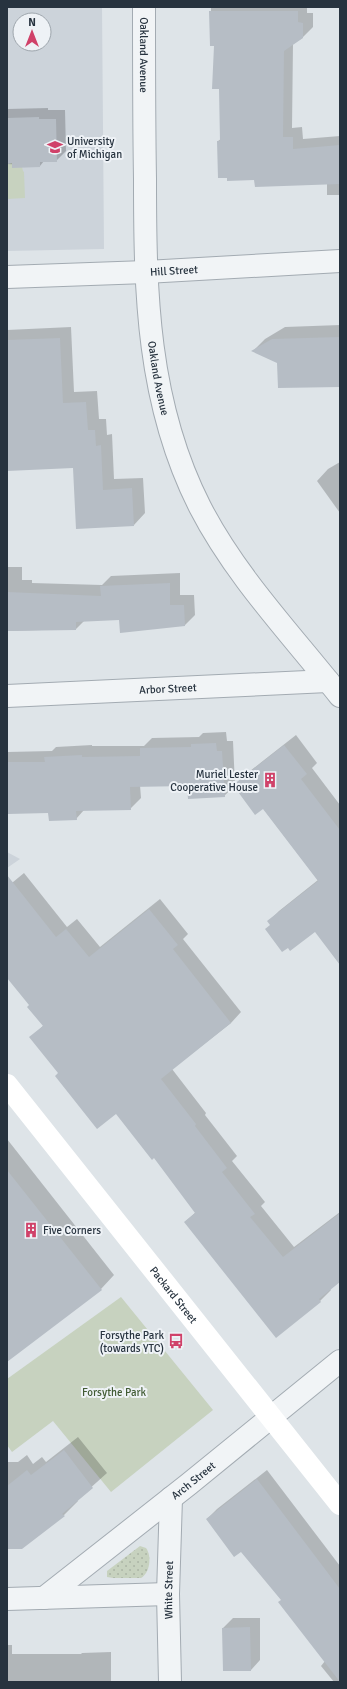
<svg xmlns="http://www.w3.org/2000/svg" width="347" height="1689" viewBox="0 0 347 1689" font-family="Signika,sans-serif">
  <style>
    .built { fill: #ccd3da; fill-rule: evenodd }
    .grass { fill: url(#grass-dots) }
    .green { fill: #c7d2bf }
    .shadow { fill: #0003 }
    .building { fill: #b6bdc5 }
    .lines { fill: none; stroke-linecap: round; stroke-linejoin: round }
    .minor-casing { stroke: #a3abb2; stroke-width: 24 }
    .tertiary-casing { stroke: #a3abb2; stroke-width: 24 }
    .minor { stroke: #f1f4f6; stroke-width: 22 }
    .tertiary { stroke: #f1f4f6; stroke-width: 22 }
    .secondary { stroke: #fff; stroke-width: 22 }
    .labels { text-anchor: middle; stroke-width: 4; stroke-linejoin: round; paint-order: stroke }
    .street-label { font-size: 11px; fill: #27333f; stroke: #eef2f6 }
    .poi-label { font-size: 11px; fill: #27333f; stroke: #eef2f6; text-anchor: start }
    .park-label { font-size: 11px; fill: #415b34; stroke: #eef2f6 }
  </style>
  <defs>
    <pattern id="grass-dots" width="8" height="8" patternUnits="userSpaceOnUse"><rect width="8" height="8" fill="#c7d2bf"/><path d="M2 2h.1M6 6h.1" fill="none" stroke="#abb5a5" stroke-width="1.8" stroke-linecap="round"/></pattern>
  </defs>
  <rect width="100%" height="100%" fill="#dee4e8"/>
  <!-- built -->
  <path class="built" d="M7,7h95l2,242 -97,2zM20,20h24v24h-24z
    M7,852l13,7 -13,9z"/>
  <!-- grass -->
  <path class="grass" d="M140,1546l6,2c6,8 4,25 -5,30h-28l-6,-1v-6z"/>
  <!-- green -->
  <path class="green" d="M12,163v5l10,-1 1,4 1,1 1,26 -18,1v-35z
    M121,1297l92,113 -102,82 -58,-71 -41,31 -5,-7v-66z"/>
  <!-- shadow -->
  <path class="shadow" d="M211,7h96v6h6v14l-10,10 -10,7 -1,84 10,-1 1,12 37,-3v59h-13v-12l-72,-4 -37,-38 3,-2 -1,-51 -5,-43h-4z
    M48,108v2h17l1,41 -10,10h-12l-4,5 -33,-2v-55z
    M340,325v61l-87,-35 12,-12 20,-12z
    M71,327l3,65 23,-1 2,28h7l1,16 5,-1 2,45 29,-1 2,35 -11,12 -60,-58 -67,3v-140z
    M340,462v51l-23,-32 11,-12z
    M7,567h15v13h10v3l70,2 9,-9 69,-3v22h14l1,20 -11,11 -64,-7 -35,1 -9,9 -69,2z
    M226,732l1,9h6l2,44 10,-10 51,-40 21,28 -5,5 28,37v159l-25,-34 -44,-5 -2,-4 10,-10 39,-31 -55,-72 -28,-22 -11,10 -36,-11h-48l1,13 -11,11 -46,1 -8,9 -27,-7 -42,1v-61l45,-1 4,-4 36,-2v1h52l8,-8 47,-1 4,-4z
    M24,873l43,54 10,-8 23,28 60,-48 28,35 -5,5 58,73 -10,11 -59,46 34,44 -1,2 32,41 -5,5 33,41 -4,4 33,41 46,-35v68l-10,9 1,1 -11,11 -43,35 -92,-114 11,-10 -42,-55 -38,-44 -57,-40 -28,-36 13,-12 -13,-20 -24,-29v-89z
    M7,1139l107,136 -13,14 -94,72z
    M78,1437l29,36 -30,27 1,1 -14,14 -57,33v-86h11l9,-7 6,9 9,-7 4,5z
    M267,1470l73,96v116h-6l-13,-16 4,-5 -43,-62 -41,-48 -34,-32 10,-10z
    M233,1618h27v42l-9,10 -28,-42z
    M7,1645h5v9h69l1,-1 29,-1v30h-104z"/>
  <!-- building -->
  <path class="building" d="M209,11h89v11l5,1v15l-19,13 -1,86h10v12l47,-4v39l-85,3 -1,-7 -27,1v-3h-9l-1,-37h3l-1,-52h-7l2,-43h-4z
    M39,117v2h17l1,43h-17v5l-28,1v-5l-5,1v-46z
    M340,337v50l-62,1 -1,-25 -26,-12 21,-12z
    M60,338l3,65 23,-1 2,28h7l1,16 5,-1 2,45 29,-2 2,38 -58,3 -3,-61 -66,3v-131z
    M170,583v22h14l1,21 -65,7 -1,-13 -43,2v8l-69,1v-39l94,4 -1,-10z
    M216,743l1,8h5l3,46 -37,2 -1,-13 -57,1 1,23 -55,1 1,9 -28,1 -1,-8 -40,1 -1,-52h38l-1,-5 38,-2v2l58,-1v-8l51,-1v-3z
    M284,745l23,29 -6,5 39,51v135l-25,-33 -25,19 -2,-3 -6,4 -17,-23 5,-4 -3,-4 51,-40 -55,-72 -8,6 -22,-30z
    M7,875l49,62 10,-8 23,28 60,-48 29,36 -5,4 58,74 -70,56 35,45 -1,2 32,42 -5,4 33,42 -5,3 33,40 57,-44v69l-21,17 2,3 -45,36 -92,-116 11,-9 -41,-55 -2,2 -36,-46 -19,15 -42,-53 3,-3 -29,-36 14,-11 -16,-19 2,-2 -22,-27z
    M7,1170l95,120 -95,72z
    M64,1450l29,38 -31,26 3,2 -43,33h-15v-63l20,-16 4,5z
    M257,1479l83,110v93l-62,-80 3,-2 -40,-48 -7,5 -28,-38z
    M250,1627l1,44h-28l-1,-43z"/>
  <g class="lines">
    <defs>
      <g id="minor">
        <path id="s1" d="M144,7c0,57 0,115 1,172 0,113 2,224 55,328 36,70 92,128 140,189"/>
        <path id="s2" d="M7,696l321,-15"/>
        <path id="s3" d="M44,1598l145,-114 151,-123"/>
        <path d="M7,1599l161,-5"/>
        <path id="s4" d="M170,1682l-2,-88 3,-96"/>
      </g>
      <g id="tertiary">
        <path id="s5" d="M7,277l139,-5 194,-11"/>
      </g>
    </defs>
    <!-- minor casing -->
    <use href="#minor" class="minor-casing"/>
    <!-- tertiary casing -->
    <use href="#tertiary" class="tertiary-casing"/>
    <!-- minor -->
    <use href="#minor" class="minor"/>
    <!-- tertiary -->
    <use href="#tertiary" class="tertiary"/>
    <!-- secondary -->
    <path class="secondary" id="s6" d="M7,1085l333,419"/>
  </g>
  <!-- icons -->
  <defs>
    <symbol id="university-bare" viewBox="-9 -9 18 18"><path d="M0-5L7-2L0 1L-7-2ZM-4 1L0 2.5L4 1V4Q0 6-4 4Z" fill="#d04169" stroke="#eef2f6" stroke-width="2.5" paint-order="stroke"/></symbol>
    <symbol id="building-bare" viewBox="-9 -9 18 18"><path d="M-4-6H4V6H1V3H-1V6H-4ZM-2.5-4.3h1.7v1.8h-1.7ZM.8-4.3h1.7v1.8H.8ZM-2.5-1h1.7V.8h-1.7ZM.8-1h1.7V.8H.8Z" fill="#d04169" stroke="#eef2f6" stroke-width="2.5" paint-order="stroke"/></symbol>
    <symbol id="bus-bare" viewBox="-9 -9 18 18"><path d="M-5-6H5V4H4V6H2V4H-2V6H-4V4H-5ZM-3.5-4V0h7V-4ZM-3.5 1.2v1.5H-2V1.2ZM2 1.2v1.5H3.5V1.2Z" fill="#d04169" stroke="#eef2f6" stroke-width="2.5" paint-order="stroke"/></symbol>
  </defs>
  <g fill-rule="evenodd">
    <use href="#university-bare" x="44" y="136" width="22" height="22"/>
    <use href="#building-bare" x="259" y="769" width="22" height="22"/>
    <use href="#building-bare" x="20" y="1219" width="22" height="22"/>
    <use href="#bus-bare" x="165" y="1330" width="22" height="22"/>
  </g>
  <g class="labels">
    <!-- street labels -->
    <g class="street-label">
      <text dy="4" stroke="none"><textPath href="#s1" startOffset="48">Oakland Avenue</textPath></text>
      <text dy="4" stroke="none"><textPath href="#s5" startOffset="167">Hill Street</textPath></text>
      <text dy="4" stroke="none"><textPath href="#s1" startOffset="372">Oakland Avenue</textPath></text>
      <text dy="4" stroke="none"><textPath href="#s2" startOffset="161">Arbor Street</textPath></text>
      <text dy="4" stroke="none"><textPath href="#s6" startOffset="268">Packard Street</textPath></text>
      <text dy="4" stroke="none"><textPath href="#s3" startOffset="190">Arch Street</textPath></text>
      <text dy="4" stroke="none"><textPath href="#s4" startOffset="92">White Street</textPath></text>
    </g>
    <!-- poi labels -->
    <g class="poi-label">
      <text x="67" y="145">University<tspan x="67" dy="13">of Michigan</tspan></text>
      <text x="258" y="778" text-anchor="end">Muriel Lester<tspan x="258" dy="13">Cooperative House</tspan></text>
      <text x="43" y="1234">Five Corners</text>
      <text x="164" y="1339" text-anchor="end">Forsythe Park<tspan x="164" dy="13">(towards YTC)</tspan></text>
    </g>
    <!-- park labels -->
    <g class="park-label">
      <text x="114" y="1396">Forsythe Park</text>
    </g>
  </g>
  <!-- border -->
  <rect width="347" height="1689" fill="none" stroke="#27333f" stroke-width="16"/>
  <!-- north arrow -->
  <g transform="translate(32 32)"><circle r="19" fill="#eef2f6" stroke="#9ea6ad"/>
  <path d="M0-3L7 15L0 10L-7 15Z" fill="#d04169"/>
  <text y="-6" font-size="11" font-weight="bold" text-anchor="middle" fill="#27333f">N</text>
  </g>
</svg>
